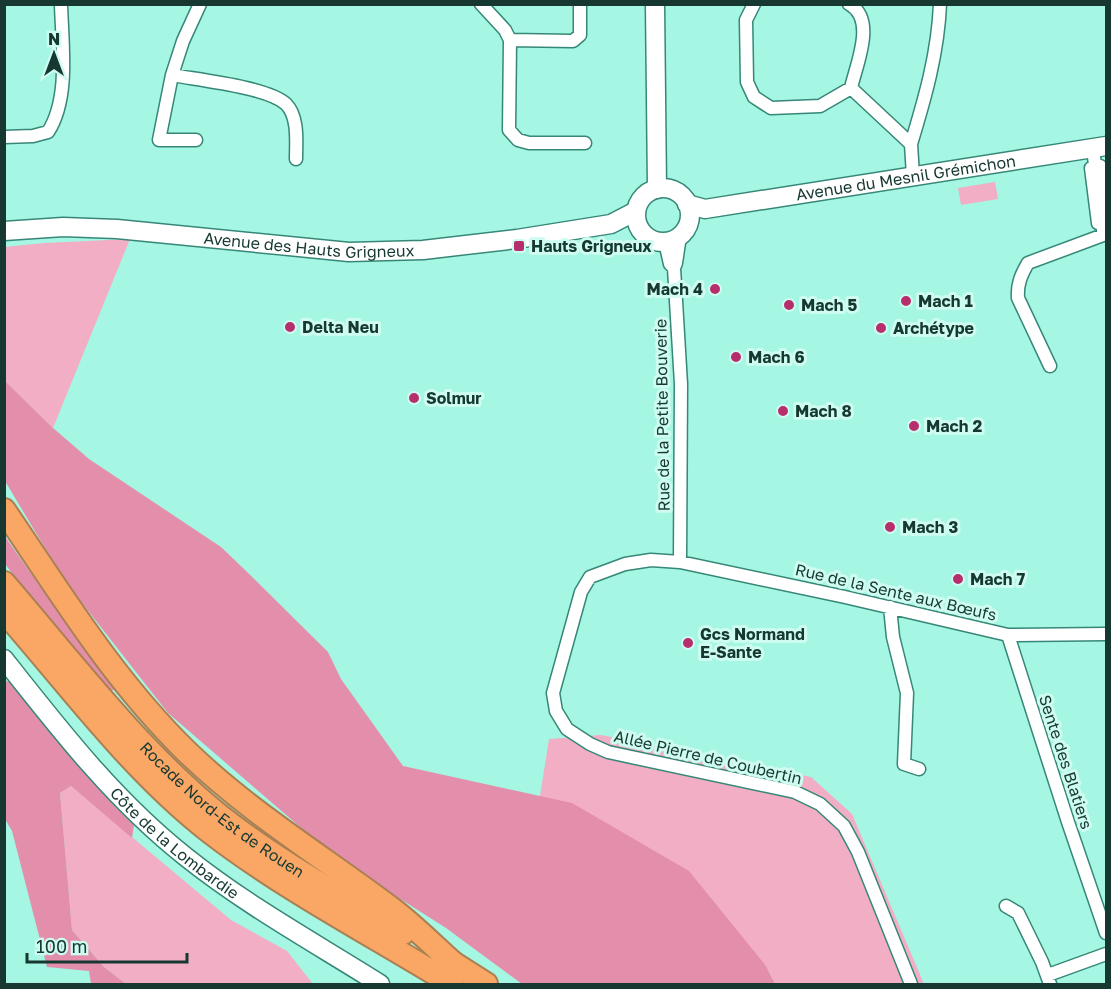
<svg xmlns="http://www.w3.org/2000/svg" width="1111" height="989" viewBox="0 0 1111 989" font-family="'Golos Text',sans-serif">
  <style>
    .green { fill: #f2aec4 }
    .forest { fill: #e38fac }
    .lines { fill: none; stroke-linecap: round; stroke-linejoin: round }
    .street-casing { stroke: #368777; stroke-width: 15 }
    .secondary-casing { stroke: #368777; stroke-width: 21 }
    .highway-casing { stroke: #aa8053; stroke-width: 26 }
    .street { stroke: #fff; stroke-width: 12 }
    .secondary { stroke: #fff; stroke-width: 18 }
    .highway { stroke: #faa766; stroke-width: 22 }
    .poi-dot { fill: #b72e6c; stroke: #cefcf0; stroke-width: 2 }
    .labels { text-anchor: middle; stroke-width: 6; stroke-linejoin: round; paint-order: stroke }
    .street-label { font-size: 16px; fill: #163831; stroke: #cefcf0 }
    .poi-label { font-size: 16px; font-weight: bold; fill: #163831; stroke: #cefcf0; text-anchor: start }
  </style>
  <rect width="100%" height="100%" fill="#a5f6e3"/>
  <!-- green -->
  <path class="green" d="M995,182l3,17 -37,6 -3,-17z
    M130,239l-77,189 -48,-47 -1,-134 40,-4z
    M601,735l210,42 41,37 72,170h-149l-9,-18 -226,-170 9,-57z
    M71,786l160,134 56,31 26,33h-187l-22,-17 -32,-37 -12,-137z"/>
  <!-- forest -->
  <path class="forest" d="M5,381l48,47 36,31 132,88 22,21 85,84 13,27 62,87 169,37 117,68 77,95 9,18h-253l-76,-56 -110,-70 -168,-145 -104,-133 -59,-99z
    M4,535l75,107 37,47 -6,2 -70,-81 -35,-46z
    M5,681l10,2 120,136 -3,19 -61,-52 -11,7 12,137 32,37 22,17h-35l-2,-13 -42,-4 -35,-136 -7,-12z"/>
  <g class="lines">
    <defs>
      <path id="street" d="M481,4l24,26 5,10 -1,90 9,10 11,3h56
        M754,4l-8,16 1,62 7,15 17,11 49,-2 31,-18c5,-23 26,-69 -2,-84
        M510,40l63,1 7,-6v-31
        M172,75c27,5 95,12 114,29 13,13 10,39 10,55
        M851,88l60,56 2,32
        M4,137l29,-1 15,-4c22,-34 14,-88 13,-128
        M196,140h-37l13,-65 11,-34 17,-37
        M911,144c14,-46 27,-91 29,-140
        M1093,148l2,17 -4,3 7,55 5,2v9
        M1095,165l5,1 6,53
        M680,236l-4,27 -2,5 7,116 -1,178
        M665,242l5,22 4,4
        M1050,366l-32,-68c-1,-14 3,-23 10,-35l78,-29
        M890,607l3,30 14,56 -3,71 15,5
        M1008,635l60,187 38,111
        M1006,906l12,7 24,49 8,22
        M1048,975l58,-21
        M911,984l-53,-132 -14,-26 -24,-22 -25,-12 -187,-40 -18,-8 -23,-15 -11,-18 -3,-18 28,-101 9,-15 35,-13 26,-4 29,2 165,35 163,38 98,-1"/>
      <g id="secondary">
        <path d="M655,4l2,185"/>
        <circle cx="663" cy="215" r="27"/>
        <path id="s1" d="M687,204l18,5 401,-63"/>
        <path id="s2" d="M4,231l59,-4 54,2 232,23 74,-2 94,-11 94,-15 25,-13"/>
        <path id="s3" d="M4,659c56,71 111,142 182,198 60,48 129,86 194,127"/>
      </g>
      <g id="highway">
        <path d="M4,510c57,84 110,171 183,242 62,60 136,105 205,157 21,16 41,36 61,54"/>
        <path id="s4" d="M4,583c68,79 135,168 216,233 57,45 121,80 183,117"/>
        <path d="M4,611c65,74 127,159 205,220 75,58 162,103 243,153"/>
        <path d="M442,956l44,28"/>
      </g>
    </defs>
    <!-- street casing -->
    <use href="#street" class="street-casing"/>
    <!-- secondary casing -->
    <use href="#secondary" class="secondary-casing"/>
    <!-- highway casing -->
    <use href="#highway" class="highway-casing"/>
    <!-- street -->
    <use href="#street" class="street"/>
    <!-- secondary -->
    <use href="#secondary" class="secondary"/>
    <!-- highway -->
    <use href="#highway" class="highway"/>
  </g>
  <!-- markers -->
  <g class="poi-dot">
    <rect x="513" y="240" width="12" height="12" rx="3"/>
    <circle cx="715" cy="289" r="6"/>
    <circle cx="906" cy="301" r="6"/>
    <circle cx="789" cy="305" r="6"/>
    <circle cx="290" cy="327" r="6"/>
    <circle cx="881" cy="328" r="6"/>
    <circle cx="736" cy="357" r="6"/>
    <circle cx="414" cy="398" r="6"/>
    <circle cx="783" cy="411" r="6"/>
    <circle cx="914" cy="426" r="6"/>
    <circle cx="890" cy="527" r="6"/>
    <circle cx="958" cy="579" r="6"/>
    <circle cx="688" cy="643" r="6"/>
  </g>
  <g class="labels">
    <!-- street labels -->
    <g class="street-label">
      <text dy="6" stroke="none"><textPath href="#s1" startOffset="222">Avenue du Mesnil Grémichon</textPath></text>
      <text dy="6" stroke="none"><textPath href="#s2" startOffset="306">Avenue des Hauts Grigneux</textPath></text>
      <text transform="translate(662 415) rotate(-91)" y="6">Rue de la Petite Bouverie</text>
      <text transform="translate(896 592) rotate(13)" y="6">Rue de la Sente aux Bœufs</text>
      <text transform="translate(708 757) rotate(13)" y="6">Allée Pierre de Coubertin</text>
      <text transform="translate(1066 762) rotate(72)" y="6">Sente des Blatiers</text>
      <text dy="6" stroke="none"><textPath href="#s4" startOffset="316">Rocade Nord-Est de Rouen</textPath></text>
      <text dy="6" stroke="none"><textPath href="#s3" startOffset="252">Côte de la Lombardie</textPath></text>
    </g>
    <!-- poi labels -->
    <g class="poi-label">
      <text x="531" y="252">Hauts Grigneux</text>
      <text x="703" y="295" text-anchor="end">Mach 4</text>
      <text x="918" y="307">Mach 1</text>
      <text x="801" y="311">Mach 5</text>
      <text x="302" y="333">Delta Neu</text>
      <text x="893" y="334">Archétype</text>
      <text x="748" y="363">Mach 6</text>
      <text x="426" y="404">Solmur</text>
      <text x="795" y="417">Mach 8</text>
      <text x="926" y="432">Mach 2</text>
      <text x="902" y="533">Mach 3</text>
      <text x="970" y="585">Mach 7</text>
      <text x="700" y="640">Gcs Normand<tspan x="700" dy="18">E-Sante</tspan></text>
    </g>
  </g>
  <!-- border -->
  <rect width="1111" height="989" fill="none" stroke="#163831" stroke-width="12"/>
  <!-- north arrow -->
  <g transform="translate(54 54)" stroke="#cefcf0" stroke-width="4.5" paint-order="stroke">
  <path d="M0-4.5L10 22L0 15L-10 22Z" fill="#163831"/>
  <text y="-9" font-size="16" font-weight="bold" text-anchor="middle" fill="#163831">N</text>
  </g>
  <!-- scale -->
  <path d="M27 953v9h160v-9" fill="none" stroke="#163831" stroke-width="3"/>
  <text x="36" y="953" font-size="18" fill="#163831" stroke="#cefcf0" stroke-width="4.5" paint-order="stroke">100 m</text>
</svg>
